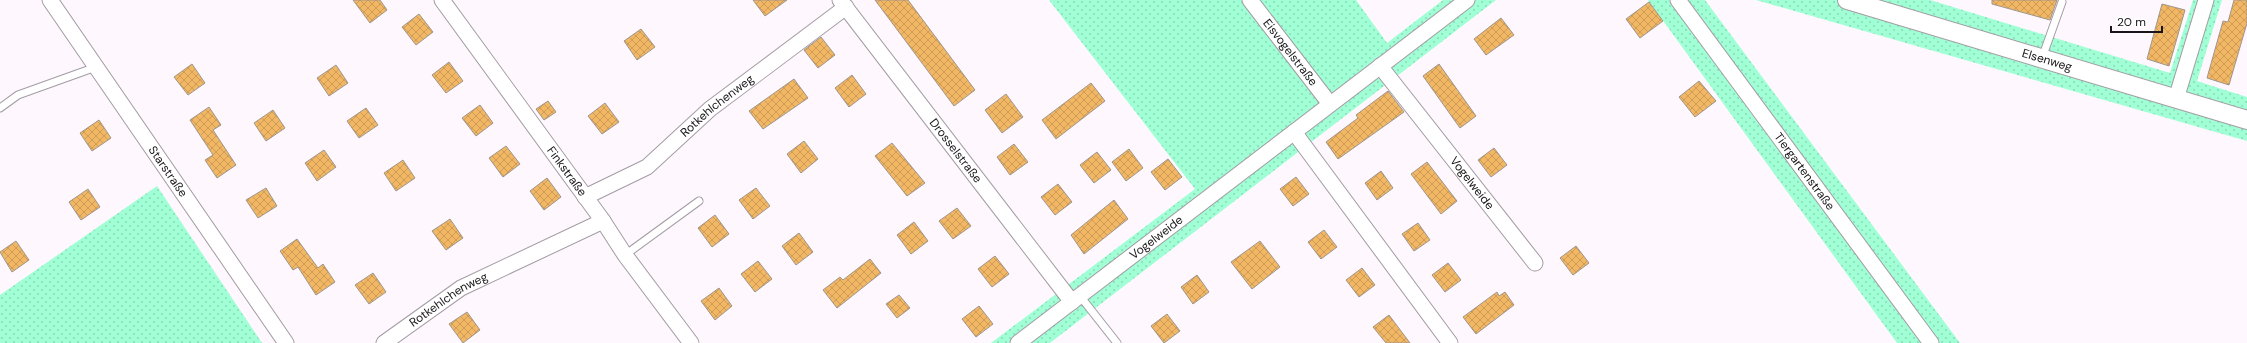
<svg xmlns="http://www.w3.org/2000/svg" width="2247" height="343" viewBox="0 0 2247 343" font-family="'DM Sans',sans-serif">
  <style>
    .grass { fill: url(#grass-dots) }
    .building { fill: url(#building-cross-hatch); stroke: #9d968d }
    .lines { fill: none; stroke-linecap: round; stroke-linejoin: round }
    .service-casing { stroke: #a39ca4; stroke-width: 9 }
    .minor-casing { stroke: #a39ca4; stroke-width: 17 }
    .tertiary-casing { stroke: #a39ca4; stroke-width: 20 }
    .service { stroke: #fff; stroke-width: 7 }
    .minor { stroke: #fff; stroke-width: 15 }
    .tertiary { stroke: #fff; stroke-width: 18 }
    .labels { text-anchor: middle; stroke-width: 4; stroke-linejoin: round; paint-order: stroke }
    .street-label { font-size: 12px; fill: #181518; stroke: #fff }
  </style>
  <defs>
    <pattern id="grass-dots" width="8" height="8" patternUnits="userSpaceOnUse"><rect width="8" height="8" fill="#a0ffd5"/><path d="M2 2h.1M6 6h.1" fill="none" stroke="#89dab6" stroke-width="1.8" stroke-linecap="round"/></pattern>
    <pattern id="building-cross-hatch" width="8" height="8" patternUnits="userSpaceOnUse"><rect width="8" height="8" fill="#f2b764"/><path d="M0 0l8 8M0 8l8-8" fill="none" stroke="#cf9c56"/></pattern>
  </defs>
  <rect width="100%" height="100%" fill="#fef7fe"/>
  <!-- grass -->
  <path class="grass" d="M1049,0h307l31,43 56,-43h53l-446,343h-59l204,-154z
    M1648,0h57l255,343h-63z
    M1756,0h174l240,73 23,-73h29l-25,81 50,16v44z
    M157,186l105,157h-262v-48z"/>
  <!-- building -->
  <path class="building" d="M353,0h27l7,10 -17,13z
    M753,0h34l-22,16z
    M875,0h33l67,90 -21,16z
    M1992,0h65l-7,20 -58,-16z
    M2234,0h13v23l-18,62 -22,-7 16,-57 5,1z
    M1649,2l14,19 -23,17 -14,-19z
    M2162,4l23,6 -16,56 -22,-7z
    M419,14l14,18 -17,13 -14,-18z
    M1501,18l13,17 -28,20 -12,-16z
    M641,29l14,18 -18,13 -13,-19z
    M821,37l14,18 -17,13 -14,-18z
    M449,62l14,19 -17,12 -14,-18z
    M192,64l13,19 -17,12 -14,-18z
    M1439,64l37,52 -16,12 -37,-52z
    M336,65l12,18 -19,13 -12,-18z
    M852,75l14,19 -17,13 -14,-19z
    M794,79l14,19 -45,31 -14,-18z
    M1699,81l17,20 -21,16 -16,-20z
    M1091,83l14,18 -49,38 -14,-19z
    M1388,91l16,21 -66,47 -12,-17 32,-24 -2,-3z
    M1006,94l17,23 -21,16 -17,-23z
    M548,101l8,11 -12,8 -8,-11z
    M605,103l14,19 -17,12 -14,-18z
    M480,105l13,18 -17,13 -14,-18z
    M209,107l12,18 -8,5 23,35 -19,13 -12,-18 8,-5 -23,-35z
    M366,108l12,17 -19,13 -12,-17z
    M273,110l12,18 -19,13 -12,-18z
    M99,120l12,18 -19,13 -12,-18z
    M804,141l14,18 -17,14 -14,-19z
    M892,143l33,40 -18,13 -32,-40z
    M1014,144l14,18 -18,13 -13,-18z
    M506,146l14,18 -17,13 -14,-19z
    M1494,148l13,17 -16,12 -13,-17z
    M1129,149l14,19 -17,13 -14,-19z
    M324,150l12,17 -19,14 -12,-18z
    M1097,152l14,18 -17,13 -14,-18z
    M1168,159l14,18 -17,13 -14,-18z
    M403,160l12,18 -19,13 -12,-18z
    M1427,162l30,39 -16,13 -30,-40z
    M1381,171l12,17 -16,12 -12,-17z
    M1296,177l13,17 -16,12 -13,-17z
    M547,178l14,19 -17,13 -14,-19z
    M1058,184l14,18 -17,13 -14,-18z
    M266,188l11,18 -19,12 -12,-18z
    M756,188l14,18 -17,13 -14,-19z
    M88,189l12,18 -19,13 -12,-18z
    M1114,200l14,19 -44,35 -13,-19z
    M957,208l14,18 -18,13 -14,-18z
    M715,215l14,19 -17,13 -14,-19z
    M450,219l13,19 -17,12 -14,-19z
    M914,222l14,19 -17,13 -14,-19z
    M1418,223l12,17 -16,11 -12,-17z
    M1324,230l13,17 -16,12 -13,-17z
    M799,233l14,19 -17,13 -14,-19z
    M297,239l21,29 5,-4 12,18 -19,13 -18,-28 -5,3 -13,-19z
    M16,241l13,19 -17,12 -12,-20z
    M1260,241l20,26 -28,22 -21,-27z
    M1576,246l13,17 -16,12 -13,-17z
    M995,256l14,18 -17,13 -14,-18z
    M870,259l11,14 -44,35 -14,-18 17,-13 3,3z
    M758,261l14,18 -17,13 -14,-18z
    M1448,263l13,17 -16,12 -13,-17z
    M1362,268l13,17 -16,12 -13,-17z
    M373,273l13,19 -17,12 -14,-19z
    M1197,275l12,17 -16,12 -12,-17z
    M719,288l13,18 -17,14 -14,-19z
    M1497,292l2,4 6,-4 9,13 -38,29 -13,-17z
    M899,295l11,13 -13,10 -11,-14z
    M979,306l14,18 -17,13 -14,-18z
    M467,312l13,18 -17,13 -14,-19z
    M1167,314l13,17 -16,12 -13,-17z
    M1389,315l21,28h-24l-13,-16z"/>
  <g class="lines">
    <defs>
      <path id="service" d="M2042,58l20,-56
        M0,108l18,-13 78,-28
        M625,255l74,-54
        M1080,296l37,47"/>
      <g id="minor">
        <path id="s1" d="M50,0l236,343"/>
        <path id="s2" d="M442,0l161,221 22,34 66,88"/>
        <path id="s3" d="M840,0l232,302"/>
        <path id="s4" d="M1250,0l80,104"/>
        <path id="s5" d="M1678,0l253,343"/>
        <path id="s6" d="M1380,66l155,197"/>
        <path d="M2176,99l30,-99"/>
        <path d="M1294,132l156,211"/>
        <path id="s7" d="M585,197l62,-30 63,-58 136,-102"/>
        <path id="s8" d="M384,343l77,-55 142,-67"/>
        <path id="s9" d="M1018,343l449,-343"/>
      </g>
      <g id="tertiary">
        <path id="s10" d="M1847,0l400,120"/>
      </g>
    </defs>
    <!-- service casing -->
    <use href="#service" class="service-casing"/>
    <!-- minor casing -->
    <use href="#minor" class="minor-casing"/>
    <!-- tertiary casing -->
    <use href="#tertiary" class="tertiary-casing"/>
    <!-- service -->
    <use href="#service" class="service"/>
    <!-- minor -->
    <use href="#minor" class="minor"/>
    <!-- tertiary -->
    <use href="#tertiary" class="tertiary"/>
  </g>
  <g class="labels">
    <!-- street labels -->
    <g class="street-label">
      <text dy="4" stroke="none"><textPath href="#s4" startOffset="66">Eisvogelstraße</textPath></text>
      <text dy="4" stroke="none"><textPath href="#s10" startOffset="209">Elsenweg</textPath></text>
      <text dy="4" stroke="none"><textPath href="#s7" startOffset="162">Rotkehlchenweg</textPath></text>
      <text dy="4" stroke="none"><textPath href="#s3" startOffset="190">Drosselstraße</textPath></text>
      <text dy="4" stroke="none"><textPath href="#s1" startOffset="208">Starstraße</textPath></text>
      <text dy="4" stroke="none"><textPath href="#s2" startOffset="212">Finkstraße</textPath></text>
      <text dy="4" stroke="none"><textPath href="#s5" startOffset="213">Tiergartenstraße</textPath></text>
      <text dy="4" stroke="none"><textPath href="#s6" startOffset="149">Vogelweide</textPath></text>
      <text dy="4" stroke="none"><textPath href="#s9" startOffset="174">Vogelweide</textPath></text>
      <text dy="4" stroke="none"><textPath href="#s8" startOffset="78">Rotkehlchenweg</textPath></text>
    </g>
  </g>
  <!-- scale -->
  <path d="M2111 26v6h51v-6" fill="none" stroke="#181518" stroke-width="2"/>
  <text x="2117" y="26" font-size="12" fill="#181518" stroke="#ffffff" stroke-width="3" paint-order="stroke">20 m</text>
</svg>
